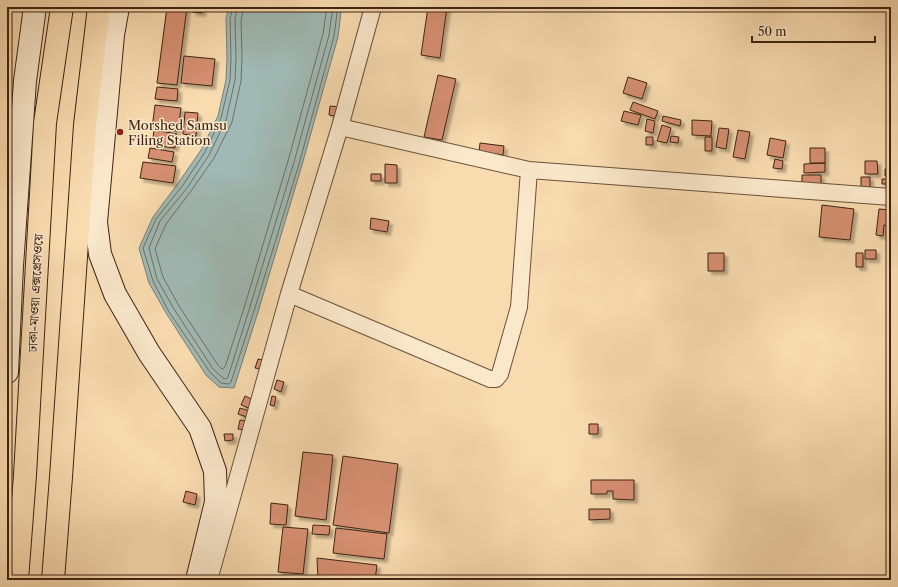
<svg xmlns="http://www.w3.org/2000/svg" width="898" height="587" viewBox="0 0 898 587" font-family="'Libre Caslon Text','Noto Serif Bengali',serif">
  <style>
    .water { fill: #a0b9b4; stroke: #797d74 }
    .lines { fill: none; stroke-linecap: round; stroke-linejoin: round }
    .shore { stroke: #6f6e64; stroke-width: 1 }
    .building { fill: #d68f71; stroke: #3e2313; filter: url(#shadow) }
    .street-casing { stroke: #6c513a; stroke-width: 18 }
    .secondary-casing { stroke: #3e2313; stroke-width: 24 }
    .highway-casing { stroke: #3e2313; stroke-width: 24 }
    .street { stroke: #fae8cb; stroke-width: 16 }
    .secondary { stroke: #fae8cb; stroke-width: 22 }
    .highway { stroke: #f8dbaf; stroke-width: 22 }
    .poi-dot { fill: #8f2418; stroke: #fae8cb; stroke-width: 1.5 }
    .labels { text-anchor: middle; stroke-width: 3; stroke-linejoin: round; paint-order: stroke }
    .poi-label { font-size: 13px; fill: #3e2313; stroke: #fae8cb; text-anchor: start }
    .street-label { font-size: 13px; fill: #3e2313; stroke: #fae8cb }
  </style>
  <defs>
    <filter id="shadow"><feDropShadow dx="3.5" dy="3.5" stdDeviation="1" flood-color="#0004"/></filter>
  </defs>
  <rect width="100%" height="100%" fill="#f8dbaf"/>
  <filter id="stains"><feTurbulence type="fractalNoise" baseFrequency=".005" numOctaves="4"/><feColorMatrix values="0 0 0 0 .2 0 0 0 0 .09 0 0 0 0 .02 0 0 0 .5 -.17"/></filter>
  <radialGradient id="worn" r=".72"><stop offset=".6" stop-color="#630" stop-opacity="0"/><stop offset="1" stop-color="#630" stop-opacity=".3"/></radialGradient>
  <!-- water -->
  <path class="water" d="M229,7h111l1,5 -3,25 -36,128 -44,147 -24,76 -15,-1 -13,-12 -40,-62 -17,-30 -10,-35 14,-31 26,-35 22,-32 17,-34 8,-36 1,-22 -1,-40z"/>
  <g class="lines">
    <!-- shore -->
    <path class="shore" d="M233,7l-3,12 1,39 -1,22 -9,38 -16,34 -22,33 -27,34 -13,29 10,33 16,31 41,60 11,11 8,1 2,-2 23,-71 45,-147 35,-128 3,-23 -1,-6
      M238,7l-3,12 1,39 -1,22 -9,40 -17,35 -22,33 -27,33 -11,27 8,31 17,30 39,60 10,9 3,1 2,-2 21,-67 45,-148 35,-127 3,-22 -1,-6
      M244,7l-3,13 1,38 -1,23 -9,41 -18,36 -23,33 -25,33 -11,25 8,28 16,29 39,59 4,4 3,-2 19,-59 44,-147 35,-127 3,-21 -1,-6"/>
  </g>
  <!-- building -->
  <path class="building" d="M167,7h20l-10,78 -20,-2z
    M193,7h10l-1,6 -10,-1z
    M428,7h19l-7,51 -19,-3z
    M184,56l31,3 -3,27 -31,-3z
    M438,75l18,4 -14,61 -18,-3z
    M628,77l19,6 -5,16 -19,-6z
    M157,87l21,2 -1,12 -22,-2z
    M633,102l25,9 -3,8 -25,-9z
    M155,105l26,3 -3,23 -26,-3z
    M330,106l11,1 -2,10 -10,-2z
    M624,111l17,4 -3,10 -17,-4z
    M185,112l13,1 -2,23 -13,-2z
    M663,116l18,4 -1,6 -18,-5z
    M647,119l8,2 -2,12 -8,-2z
    M692,120l20,1 -1,15 -19,-1z
    M662,125l9,3 -4,15 -10,-2z
    M719,128l10,1 -3,20 -10,-2z
    M154,130l23,4 -2,14 -23,-3z
    M738,130l12,2 -5,27 -12,-2z
    M671,136l8,1 -1,6 -8,-1z
    M646,137h7v8h-7z
    M705,137h7v14h-7z
    M770,138l16,3 -3,17 -16,-3z
    M480,143l24,3 -1,9 -24,-3z
    M150,148l24,4 -2,10 -24,-4z
    M810,148h15v15h-15z
    M775,159l8,2 -1,8 -9,-1z
    M865,161h12l1,13h-13z
    M143,162l33,4 -3,17 -33,-5z
    M825,163v9l-21,1v-9z
    M385,164l12,1v18h-12z
    M885,169h6v7h-6z
    M371,174h10v7h-10z
    M802,175h19v9h-19z
    M861,177h9v13l-9,-1z
    M882,179h9v5h-9z
    M822,205l32,4 -4,31 -31,-3z
    M879,209l12,1v16l-7,-1 -1,11 -7,-1z
    M371,218l18,3 -2,11 -17,-3z
    M887,233h4v11h-4z
    M865,250h11v9h-11z
    M708,253h16v18h-16z
    M856,253h7v14h-7z
    M258,359l5,1 -2,9 -6,-1z
    M277,380l7,2 -3,10 -7,-3z
    M245,396l9,4 -3,9 -10,-4z
    M272,396l4,1 -2,9 -4,-1z
    M240,408l9,3 -2,6 -9,-3z
    M240,420l7,1 -2,9 -7,-1z
    M589,424h9v10h-9z
    M224,434h9v6l-8,1z
    M303,452l30,3 -7,65 -31,-4z
    M343,456l55,8 -9,69 -56,-8z
    M591,480h43v20l-21,-1v-8h-6v3h-16z
    M186,491l11,3 -2,11 -12,-3z
    M271,503l17,2 -2,20 -16,-1z
    M589,509h21v10l-21,1z
    M313,525l17,1 -1,9 -17,-1z
    M283,527l25,2 -5,45 -25,-2z
    M336,528l51,6 -3,25 -51,-6z
    M317,558l60,7 -2,15h-57z"/>
  <g class="lines">
    <defs>
      <path id="street" d="M529,170l362,27
        M289,294l201,85h6l4,-5 19,-67 10,-137 -189,-43
        M209,580l80,-286 51,-167 33,-120"/>
      <path id="secondary" d="M118,7l-5,28 -17,187 4,32 15,40 34,59 51,75 15,43 1,31 -19,78
        M7,372l5,-106 13,-185 10,-74"/>
      <path id="highway" d="M17,580l8,-105 20,-352 17,-116
        M53,580l8,-103 24,-352 14,-118"/>
    </defs>
    <!-- street casing -->
    <use href="#street" class="street-casing"/>
    <!-- secondary casing -->
    <use href="#secondary" class="secondary-casing"/>
    <!-- highway casing -->
    <use href="#highway" class="highway-casing"/>
    <!-- street -->
    <use href="#street" class="street"/>
    <!-- secondary -->
    <use href="#secondary" class="secondary"/>
    <!-- highway -->
    <use href="#highway" class="highway"/>
  </g>
  <!-- markers -->
  <circle class="poi-dot" cx="120" cy="132" r="4"/>
  <g class="labels">
    <!-- poi labels -->
    <g class="poi-label">
      <text x="128" y="130">Morshed Samsu<tspan x="128" dy="15">Filing Station</tspan></text>
    </g>
    <!-- street labels -->
    <g class="street-label">
      <text transform="translate(35 293) rotate(-87)" y="5">ঢাকা-মাওয়া এক্সপ্রেসওয়ে</text>
    </g>
  </g>
  <!-- margin -->
  <rect width="898" height="587" fill="none" stroke="#f8dbaf" stroke-width="24"/>
  <rect x="8" y="8" width="882" height="571" fill="none" stroke="#3e2313" stroke-width="2"/>
  <rect x="12" y="12" width="874" height="563" fill="none" stroke="#3e2313"/>
  <!-- scale -->
  <path d="M752 36v6h123v-6" fill="none" stroke="#3e2313" stroke-width="2"/>
  <text x="758" y="36" font-size="12" fill="#3e2313" stroke="#fae8cb" stroke-width="3" paint-order="stroke">50 m</text>
  <rect width="100%" height="100%" filter="url(#stains)"/>
  <rect width="100%" height="100%" fill="url(#worn)"/>
</svg>
